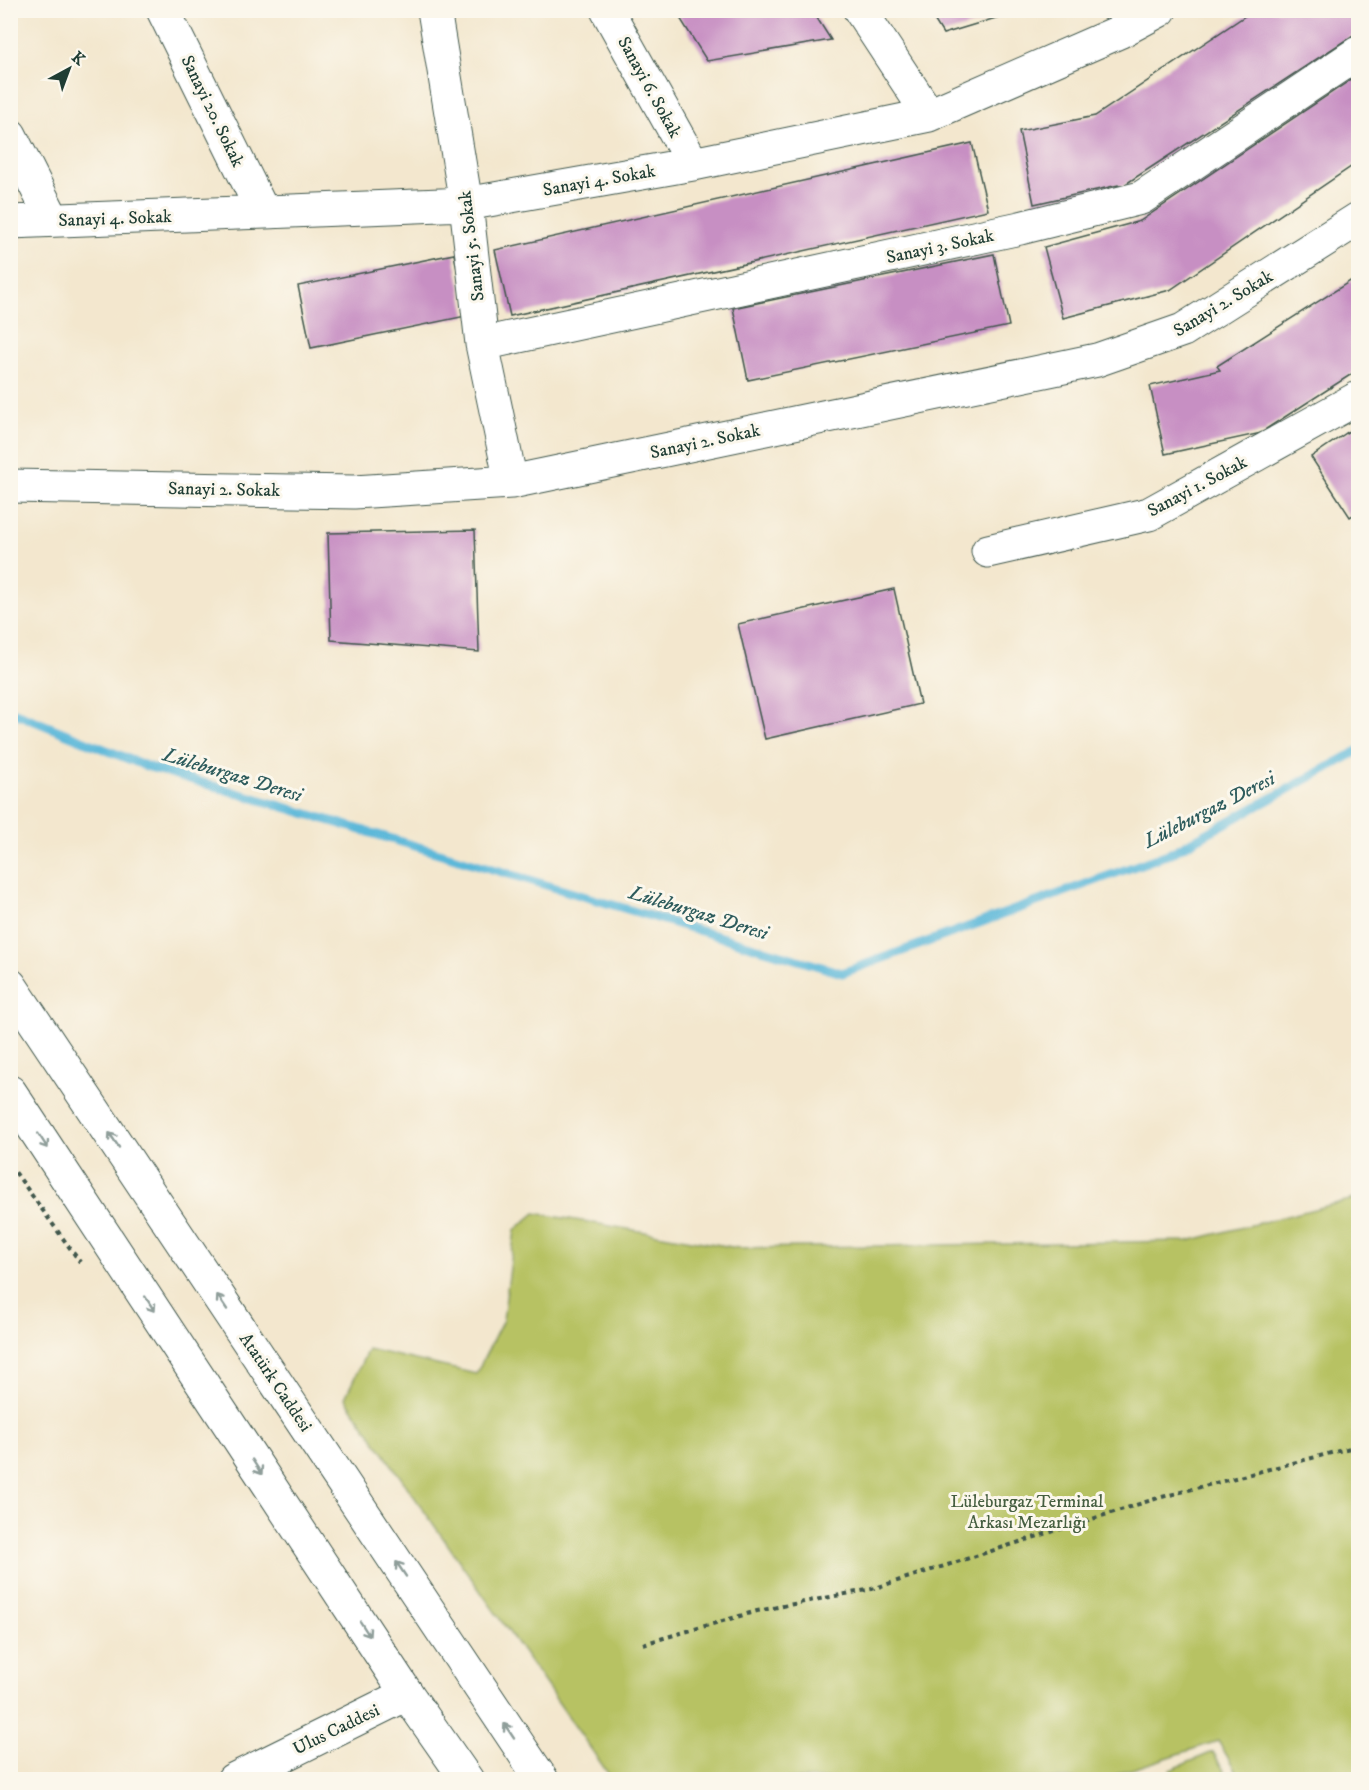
<svg xmlns="http://www.w3.org/2000/svg" width="1369" height="1790" viewBox="0 0 1369 1790" font-family="'IM FELL DW Pica',serif">
  <style>
    .green { fill: #b7c264; stroke: #6b804c; stroke-width: 1.5 }
    .lines { fill: none; stroke-linecap: round; stroke-linejoin: round }
    .stream { stroke: #5cb8d9; stroke-width: 9 }
    .building { fill: #c78fc3 }
    .minor-casing { stroke: #3f564b; stroke-width: 35 }
    .highway-casing { stroke: #3f564b; stroke-width: 35 }
    .path { stroke: #3f564b; stroke-width: 4; stroke-dasharray: 4.5 4.5; stroke-linecap: butt }
    .minor { stroke: #fff; stroke-width: 33 }
    .highway { stroke: #fff; stroke-width: 33 }
    .oneway { stroke: #8f9e9a }
    .labels { text-anchor: middle; stroke-width: 6; stroke-linejoin: round; paint-order: stroke }
    .street-label { font-size: 18px; fill: #1f3d34; stroke: #fbf7ec }
    .park-label { font-size: 18px; fill: #455e40; stroke: #fbf7ec }
    .water-label { font-size: 20px; font-style: italic; fill: #2e5c5d; stroke: #fbf7ec }
  </style>
  <rect width="100%" height="100%" fill="#fbf7ec"/>
  <filter id="ink" filterUnits="userSpaceOnUse"><feTurbulence type="fractalNoise" baseFrequency=".0167" numOctaves="2"/><feDisplacementMap in="SourceGraphic" scale="12" xChannelSelector="R" yChannelSelector="G"/><feConvolveMatrix kernelMatrix="1 2 1 2 8 2 1 2 1" color-interpolation-filters="sRGB"/></filter>
  <filter id="wash" filterUnits="userSpaceOnUse"><feTurbulence type="fractalNoise" baseFrequency=".008" numOctaves="4" result="noise"/><feDisplacementMap in="SourceGraphic" scale="24" xChannelSelector="R" yChannelSelector="G"/><feGaussianBlur stdDeviation="1.35" result="paint"/><feColorMatrix in="noise" values="0 0 0 0 0 0 0 0 0 0 0 0 0 0 0 0 0 1.4 0 .05"/><feComposite in="paint" operator="in"/></filter>
  <g filter="url(#wash)">
    <rect width="100%" height="100%" fill="#f3e7ce"/>
    <!-- green -->
    <path class="green" d="M1358,1198v581h-117l-23,-38 -116,38h-490l-267,-381 23,-49 108,25 27,-54 12,-90 20,-17 203,35 450,-7z
      M1213,1752l16,27h-52l-7,-9z"/>
    <g class="lines">
      <!-- stream -->
      <path class="stream" d="M10,711l136,55 696,207 329,-120 187,-102"/>
    </g>
    <g id="blocks">
      <!-- building -->
      <path class="building" d="M675,10h137l19,30 -124,21z
        M928,10h91v1l-76,23z
        M1254,10h104v22l-237,155 -3,-2 -84,19 -15,-73 76,-15z
        M1358,75v87l-188,128 -107,28 -19,-71 96,-26z
        M972,143l16,67 -478,106 -15,-66z
        M454,254l12,62 -155,32 -13,-62z
        M994,254l15,72 -261,54 -15,-72z
        M1358,276v94l-92,59v3l-101,22 -15,-68 70,-16 -3,-4z
        M1358,425v87l-8,5 -39,-60z
        M475,530l4,122 -148,-12 -3,-107z
        M894,589l26,115 -155,35 -27,-115z"/>
    </g>
  </g>
  <g filter="url(#ink)">
    <use href="#blocks" fill-opacity="0" stroke="#3f564b" stroke-width="1.5"/>
    <g class="lines">
      <defs>
        <path id="minor" d="M163,10l100,202
          M434,10l32,194 16,140 29,138
          M607,10l86,154
          M860,10l69,105
          M10,135l43,85
          M10,222l456,-18 227,-40 236,-49 190,-83 41,-22
          M482,344l538,-116 121,-30 217,-145
          M10,486l344,6 157,-10 586,-122 86,-30 175,-111
          M988,551l161,-37 209,-116
          M233,1780l174,-86"/>
        <path id="highway" d="M10,985l532,795
          M10,1092l397,602 60,86"/>
      </defs>
      <!-- minor casing -->
      <use href="#minor" class="minor-casing"/>
      <!-- highway casing -->
      <use href="#highway" class="highway-casing"/>
      <!-- path -->
      <path class="path" d="M10,1165l70,97
        M643,1644l114,-33 115,-22 286,-91 200,-52"/>
      <!-- minor -->
      <use href="#minor" class="minor"/>
      <!-- highway -->
      <use href="#highway" class="highway"/>
    </g>
    <!-- one-way arrows -->
    <defs><path id="oneway-shaft" d="M-6 0H5M1.5-3L5.5 0L1.5 3" fill="none" stroke-width="1.6" stroke-linecap="round" stroke-linejoin="round" transform="scale(1.5)"/></defs>
    <g class="oneway">
      <use href="#oneway-shaft" transform="translate(114 1140) rotate(-124)"/>
      <use href="#oneway-shaft" transform="translate(43 1141) rotate(57)"/>
      <use href="#oneway-shaft" transform="translate(222 1302) rotate(-124)"/>
      <use href="#oneway-shaft" transform="translate(150 1304) rotate(57)"/>
      <use href="#oneway-shaft" transform="translate(257 1467) rotate(57)"/>
      <use href="#oneway-shaft" transform="translate(401 1569) rotate(-124)"/>
      <use href="#oneway-shaft" transform="translate(365 1629) rotate(57)"/>
      <use href="#oneway-shaft" transform="translate(509 1731) rotate(-124)"/>
    </g>
  </g>
  <g class="labels">
    <!-- street labels -->
    <g class="street-label">
      <text transform="translate(650 87) rotate(61)" y="6">Sanayi 6. Sokak</text>
      <text transform="translate(213 111) rotate(64)" y="6">Sanayi 20. Sokak</text>
      <text transform="translate(599 180) rotate(-10)" y="6">Sanayi 4. Sokak</text>
      <text transform="translate(115 218) rotate(-2)" y="6">Sanayi 4. Sokak</text>
      <text transform="translate(471 246) rotate(-97)" y="6">Sanayi 5. Sokak</text>
      <text transform="translate(940 246) rotate(-12)" y="6">Sanayi 3. Sokak</text>
      <text transform="translate(1223 303) rotate(-31)" y="6">Sanayi 2. Sokak</text>
      <text transform="translate(705 441) rotate(-12)" y="6">Sanayi 2. Sokak</text>
      <text transform="translate(1197 486) rotate(-28)" y="6">Sanayi 1. Sokak</text>
      <text transform="translate(224 489) rotate(1)" y="6">Sanayi 2. Sokak</text>
      <text transform="translate(276 1382) rotate(56)" y="6">Atatürk Caddesi</text>
      <text transform="translate(336 1729) rotate(-26)" y="6">Ulus Caddesi</text>
    </g>
    <!-- park labels -->
    <g class="park-label">
      <text x="1027" y="1507">Lüleburgaz Terminal<tspan x="1027" dy="21">Arkası Mezarlığı</tspan></text>
    </g>
    <!-- water labels -->
    <g class="water-label">
      <text transform="translate(233 774) rotate(17)" y="7">Lüleburgaz Deresi</text>
      <text transform="translate(1209 809) rotate(-27)" y="7">Lüleburgaz Deresi</text>
      <text transform="translate(699 912) rotate(17)" y="7">Lüleburgaz Deresi</text>
    </g>
  </g>
  <!-- margin -->
  <rect width="1369" height="1790" fill="none" stroke="#fbf7ec" stroke-width="36"/>
  <!-- north arrow -->
  <g transform="translate(69 69) rotate(41)" stroke="#fbf7ec" stroke-width="4.5" paint-order="stroke">
  <path d="M0-4.5L10 22L0 15L-10 22Z" fill="#1f3d34"/>
  <text y="-9" font-size="16" font-weight="bold" text-anchor="middle" fill="#1f3d34">K</text>
  </g>
</svg>
